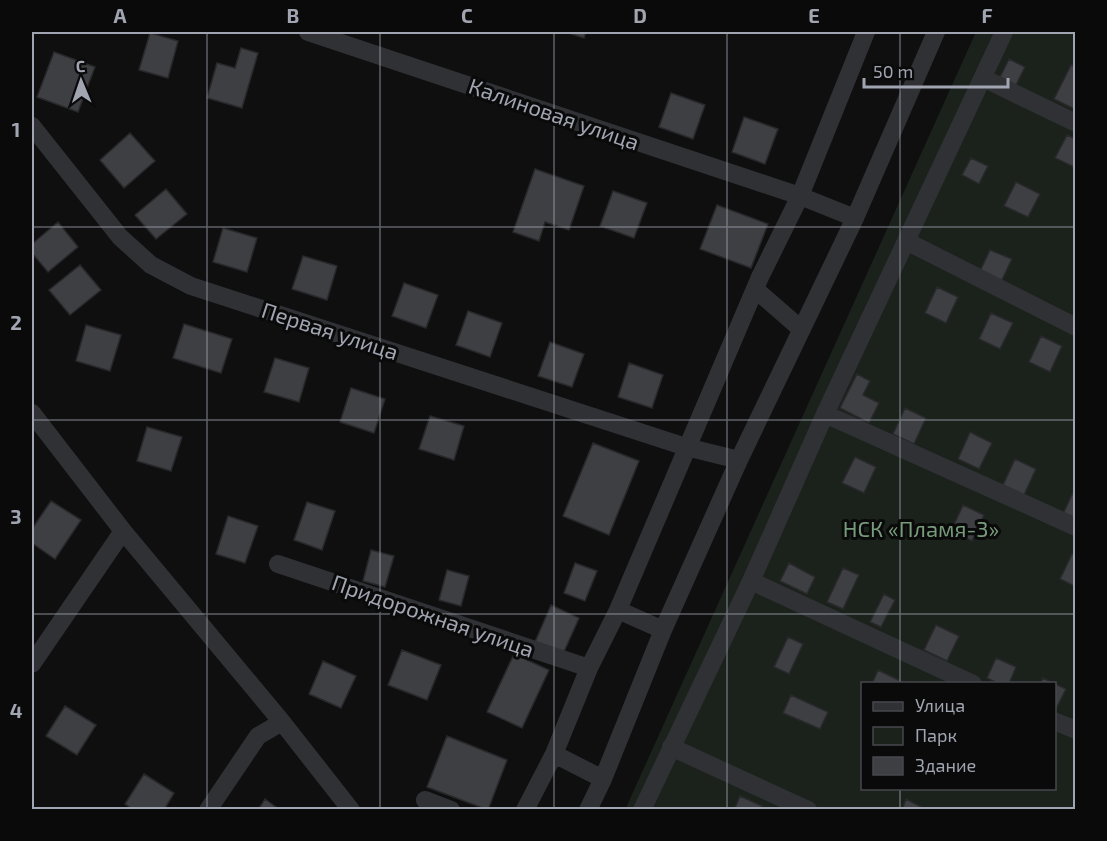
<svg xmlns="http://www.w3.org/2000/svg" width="1107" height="841" viewBox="0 0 1107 841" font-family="'Exo 2',sans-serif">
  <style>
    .green { fill: #1b221c; fill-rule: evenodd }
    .building { fill: #3e3f43; stroke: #29292c; stroke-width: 1.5 }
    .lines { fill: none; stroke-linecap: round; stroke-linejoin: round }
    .minor { stroke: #303135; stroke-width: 18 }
    .grid { fill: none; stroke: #a0a5b1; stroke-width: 1.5; stroke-opacity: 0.55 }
    .labels { text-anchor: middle; stroke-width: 6; stroke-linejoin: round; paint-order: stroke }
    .street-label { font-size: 22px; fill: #a0a5b1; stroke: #0a0a0b }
    .park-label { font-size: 22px; fill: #779b7b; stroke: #0a0a0b }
    .neatline { fill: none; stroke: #a0a5b1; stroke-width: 2 }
    .grid-label { font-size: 20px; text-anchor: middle; font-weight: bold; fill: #a0a5b1 }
  </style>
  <rect width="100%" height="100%" fill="#0f0f10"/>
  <!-- green -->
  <path class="green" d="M976,32h99v777l-450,1zM862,684h192v104h-192z"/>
  <!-- building -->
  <path class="building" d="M566,32h20l-2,6z
    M150,33l28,8 -10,37 -29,-8z
    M241,48l17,5 -16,55 -35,-10 10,-35 18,5z
    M54,52l41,15 -17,45 -41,-15z
    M1009,59l16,8 -9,18 -16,-8z
    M1071,65l5,2v43l-22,-11z
    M671,93l34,12 -12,34 -34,-12z
    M744,117l34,12 -13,35 -33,-12z
    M130,133l25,28 -31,27 -24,-28z
    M1067,135l9,4v29l-21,-10z
    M971,158l17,8 -9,18 -17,-9z
    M535,169l49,17 -15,44 -24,-8 -6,19 -26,-9z
    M1016,182l24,12 -12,23 -24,-11z
    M166,189l21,25 -31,25 -21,-24z
    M613,191l34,12 -13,35 -34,-12z
    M717,205l51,19 -17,44 -51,-19z
    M58,222l20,25 -30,25 -16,-19v-9z
    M223,228l34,10 -10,34 -34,-10z
    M990,250l22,9 -13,27 -21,-11z
    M303,256l34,10 -10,34 -35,-11z
    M80,265l21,25 -31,25 -21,-25z
    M404,283l34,12 -12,33 -34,-12z
    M937,287l21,10 -12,26 -21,-10z
    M468,311l34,12 -12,34 -34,-12z
    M991,313l22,10 -13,26 -21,-10z
    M184,324l48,15 -11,34 -48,-15z
    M86,325l35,10 -11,36 -34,-10z
    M1041,336l21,10 -12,26 -21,-10z
    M550,342l34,12 -12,33 -34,-11z
    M275,358l34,10 -10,34 -35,-10z
    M629,363l34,12 -11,33 -34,-11z
    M857,374l13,7 -7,14 16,8 -10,20 -29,-15z
    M351,388l34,11 -11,34 -34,-11z
    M905,408l21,10 -12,26 -21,-10z
    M430,416l34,10 -10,34 -35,-11z
    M147,427l35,10 -11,34 -34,-10z
    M970,432l22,11 -13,26 -21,-10z
    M593,443l46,18 -30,74 -46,-19z
    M855,457l21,10 -12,26 -22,-10z
    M1015,459l21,10 -12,26 -21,-10z
    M1075,488h1v32l-13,-6z
    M51,501l30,19 -26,39 -23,-16v-14z
    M307,502l28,9 -13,39 -28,-10z
    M963,505l21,10 -12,26 -21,-10z
    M228,516l30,10 -13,37 -29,-9z
    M371,550l23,6 -9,31 -22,-6z
    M1072,554l4,1v32l-16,-8z
    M575,563l22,8 -12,30 -21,-8z
    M789,563l26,14 -8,17 -27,-13z
    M843,568l16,7 -16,34 -16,-7z
    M447,570l22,6 -8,30 -22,-6z
    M884,594l11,6 -14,27 -11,-5z
    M551,605l28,13 -16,36 -28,-12z
    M936,625l23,11 -12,25 -23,-11z
    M788,637l15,7 -14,30 -15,-7z
    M402,650l39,15 -14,35 -39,-15z
    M514,654l35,16 -27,58 -35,-16z
    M996,658l20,9 -7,17h-10l-12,-6z
    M323,661l33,15 -15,32 -32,-14z
    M878,670l29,14h-35z
    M1043,678l23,11 -12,24v-29h-14z
    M791,695l37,17 -8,17 -37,-16z
    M65,706l31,19 -19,30 -31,-19z
    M447,736l60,24 -19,50 -61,-23z
    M144,774l30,19 -10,17h-30l-9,-6z
    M740,796l22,10 -1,4h-27z
    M265,799l15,11h-22z
    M906,799l21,11h-25z"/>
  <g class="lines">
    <!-- minor -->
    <path class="minor" d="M308,32l492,164 55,22
      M983,78l93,45
      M32,126l88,111 31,28 40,21 495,161 53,13
      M906,241l170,86
      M755,289l46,40
      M32,413l91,118 159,191 69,88
      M825,414l251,113
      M278,564l311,104
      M751,581l222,103
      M618,610l45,20
      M32,664l91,-133
      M1054,721l22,9
      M671,747l137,63
      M554,754l49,25
      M425,800l26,10
      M208,810l50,-74 24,-14
      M525,810l29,-56 35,-86 29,-58 142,-333 40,-81 66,-164
      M588,810l15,-31 60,-149 76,-170 116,-242 81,-186
      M642,810l109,-229 74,-167 179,-382"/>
  </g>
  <!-- grid -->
  <path class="grid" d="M207,32v778M380,32v778M554,32v778M727,32v778M900,32v652M32,227h1044M32,420h1044M32,614h1044M900,788v22"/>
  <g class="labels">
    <!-- street labels -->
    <g class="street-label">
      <text transform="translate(554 114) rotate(19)" y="8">Калиновая улица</text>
      <text transform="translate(330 331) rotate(18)" y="8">Первая улица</text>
      <text transform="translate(433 616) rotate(19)" y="8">Придорожная улица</text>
    </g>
    <!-- park labels -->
    <g class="park-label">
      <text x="921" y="537">НСК «Пламя-3»</text>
    </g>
  </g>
  <!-- border -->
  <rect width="1107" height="841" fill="none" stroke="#0a0a0b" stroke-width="66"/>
  <!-- legend -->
  <rect x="861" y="682" width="195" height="108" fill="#0a0a0b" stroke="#46484d" stroke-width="1.5"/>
  <rect x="873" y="702" width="30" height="9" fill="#303135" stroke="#46484d" stroke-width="1.5"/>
  <text x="915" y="712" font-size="18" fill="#a0a5b1">Улица</text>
  <rect x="873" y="727" width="30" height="18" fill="#1b221c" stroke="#46484d" stroke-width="1.5"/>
  <text x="915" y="742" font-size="18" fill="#a0a5b1">Парк</text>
  <rect x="873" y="757" width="30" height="18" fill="#3e3f43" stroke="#46484d" stroke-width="1.5"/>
  <text x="915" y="772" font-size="18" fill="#a0a5b1">Здание</text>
  <!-- north arrow -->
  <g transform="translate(81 81) rotate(358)" stroke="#0a0a0b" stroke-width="4.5" paint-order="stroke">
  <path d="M0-4.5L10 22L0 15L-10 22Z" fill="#a0a5b1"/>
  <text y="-9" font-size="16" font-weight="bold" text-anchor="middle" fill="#a0a5b1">С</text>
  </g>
  <!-- scale -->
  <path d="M864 78v9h144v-9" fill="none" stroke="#a0a5b1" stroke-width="3"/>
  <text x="873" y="78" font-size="18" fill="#a0a5b1" stroke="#0a0a0b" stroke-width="4.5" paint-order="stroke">50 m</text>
  <rect x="33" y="33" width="1041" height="775" class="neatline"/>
  <g class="grid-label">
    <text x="120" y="23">A</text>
    <text x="293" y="23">B</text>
    <text x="467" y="23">C</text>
    <text x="640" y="23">D</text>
    <text x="814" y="23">E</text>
    <text x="987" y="23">F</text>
    <text x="16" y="137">1</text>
    <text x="16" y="330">2</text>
    <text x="16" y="524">3</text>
    <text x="16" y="718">4</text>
  </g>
</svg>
